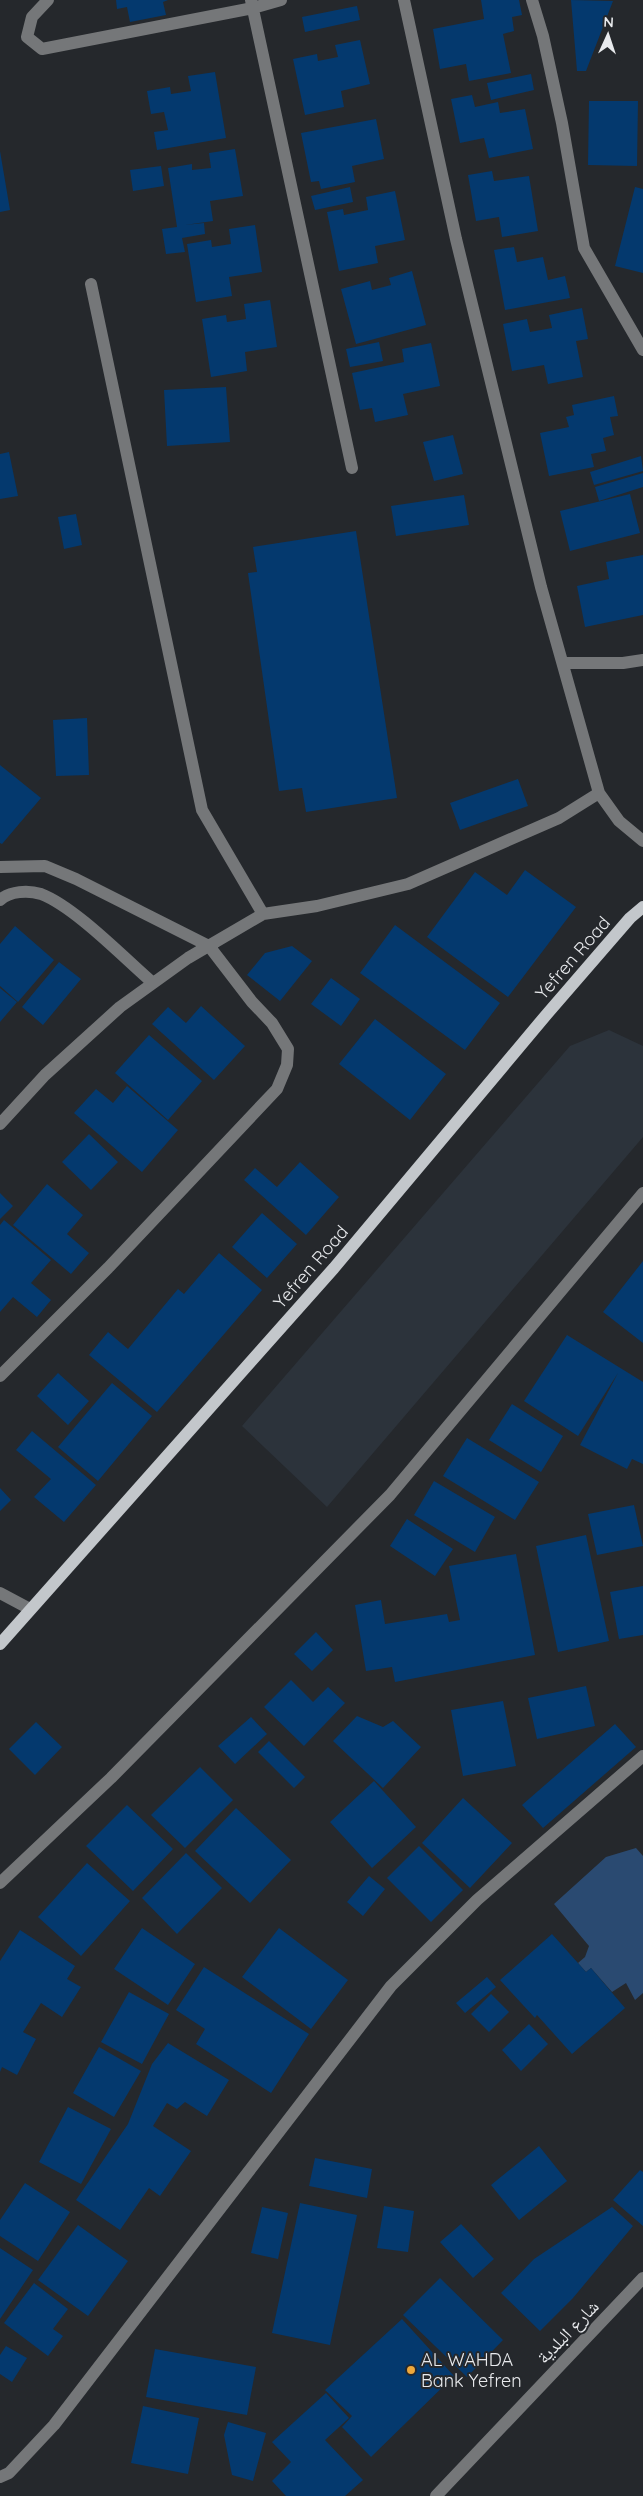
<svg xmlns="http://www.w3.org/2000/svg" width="643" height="2496" viewBox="0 0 643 2496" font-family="Quicksand,'Noto Naskh Arabic',sans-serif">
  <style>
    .built { fill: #2c333b }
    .green { fill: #2a4a71 }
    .building { fill: #04396e }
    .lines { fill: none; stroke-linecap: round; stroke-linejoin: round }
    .minor { stroke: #757779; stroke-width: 12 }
    .major { stroke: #c3c7cb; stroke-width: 12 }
    .poi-dot { fill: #eea83c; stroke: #25282c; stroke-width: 2 }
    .labels { text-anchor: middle; stroke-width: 4; stroke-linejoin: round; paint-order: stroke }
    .street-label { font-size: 18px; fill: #e8eaed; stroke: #25282c }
    .poi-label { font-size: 18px; fill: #e8eaed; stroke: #25282c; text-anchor: start }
  </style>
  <rect width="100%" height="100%" fill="#25282c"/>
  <!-- built -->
  <path class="built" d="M609,1030l34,16v91l-316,370 -85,-81 328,-380z"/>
  <!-- green -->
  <path class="green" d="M636,1848l7,8v137l-8,7 -9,-17 -14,9 -21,-24 -5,4 -8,-9 7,-6 4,-11 -35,-42 52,-47z"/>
  <!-- building -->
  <path class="building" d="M116,0h52l-5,2 3,13 -36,7 -3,-15 -10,2z
    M481,0h38l3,15 -10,2 2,14 -11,3 8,39 -42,8 -3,-17 -26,5 -7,-40 51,-10z
    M571,0l42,1 -27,70h-9z
    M357,6l3,14 -55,12 -3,-15z
    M360,40l10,44 -29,7 3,16 -39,8 -12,-56 24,-5 1,7 20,-4 -3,-12z
    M215,72l11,66 -69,12 -3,-18 14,-2 -4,-18 -13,2 -4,-23 23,-4 1,7 20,-3 -3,-15z
    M531,74l3,16 -43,10 -4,-17z
    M472,95l3,12 23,-5 2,11 25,-4 8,40 -44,9 -5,-20 -24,5 -9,-44z
    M589,101h49l-1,65 -49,-1z
    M376,119l8,40 -32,7 3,16 -34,7 -2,-8 -8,1 -10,-49z
    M235,149l8,47 -33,5 3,20 -28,4 19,-2 1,11 -23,4 3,14 -19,2 -4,-25 15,-2 -9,-59 24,-4v6l19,-2 -2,-15z
    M0,151l10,59 -10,2z
    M161,166l3,20 -31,5 -3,-21z
    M492,171l2,10 35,-5 9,55 -36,6 -3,-20 -23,4 -8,-46z
    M350,187l3,15 -38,8 -4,-14z
    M635,187l8,2v84l-28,-7z
    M395,191l10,49 -30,6 3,17 -39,8 -12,-59 16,-3 1,6 24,-5 -2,-13z
    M255,225l7,47 -33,5 3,19 -36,6 -9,-58 24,-4 1,7 19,-3 -2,-15z
    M514,247l3,15 26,-5 5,23 17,-4 5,22 -65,12 -11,-60z
    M412,271l14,54 -70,19 -15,-55 29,-8 2,9 19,-5 -2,-7z
    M270,300l7,47 -32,5 2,19 -36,6 -9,-58 24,-4 1,7 19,-3 -2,-15z
    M582,308l6,31 -12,2 7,36 -35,7 -4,-19 -32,6 -9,-47 24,-5 3,13 22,-4 -3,-13z
    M379,342l4,19 -33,6 -4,-18z
    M431,343l9,43 -37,8 5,21 -33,7 -3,-14 -12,2 -8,-37 52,-11 -2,-13z
    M226,387l4,55 -63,4 -3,-56z
    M614,396l4,20 -8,1 4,18 -11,3 3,13 -15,3 3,13 -45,9 -9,-43 29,-6 -3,-10 8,-2 -2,-10z
    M453,435l10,39 -29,7 -11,-39z
    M9,452l9,44 -18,3v-45z
    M641,456l2,15 -49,14 -4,-13z
    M643,473v14l-44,14 -4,-14z
    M630,494l10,39 -70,18 -10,-40z
    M464,495l5,30 -73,11 -5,-30z
    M76,514l6,31 -18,4 -6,-32z
    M356,531l41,267 -91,14 -4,-24 -23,3 -31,-218 9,-1 -4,-25z
    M643,555v60l-58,12 -8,-41 32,-7 -3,-17z
    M87,718l2,57 -33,1 -3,-56z
    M0,765l41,33 -39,46 -2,-1z
    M518,779l10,27 -68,24 -10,-27z
    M525,870l51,37 -68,90 -81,-60 48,-65 32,23z
    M395,925l105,78 -35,47 -105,-77z
    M15,926l39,34 -36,42 -18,-16v-42z
    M292,946l20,15 -32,40 -33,-26 18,-22z
    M59,962l22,17 -38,46 -21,-18z
    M331,978l29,21 -19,27 -30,-22z
    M0,988l17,14 -17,20z
    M201,1006l44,40 -31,34 -62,-56 16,-17 18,16z
    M375,1019l71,55 -36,46 -71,-56z
    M149,1035l53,46 -34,39 -53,-47z
    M127,1086l51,44 -36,42 -68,-59 22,-24 17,14z
    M89,1134l29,28 -27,28 -29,-28z
    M300,1162l39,35 -33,38 -62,-55 11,-12 22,19z
    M47,1184l36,31 -16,19 22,19 -18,21 -58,-49z
    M0,1193l13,13 -13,13z
    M262,1213l35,31 -30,34 -35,-31z
    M4,1220l47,40 -20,23 20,17 -14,17 -24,-20 -13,15v-87z
    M219,1253l43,37 -105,122 -68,-57 19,-23 20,17 50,-60 6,5z
    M643,1261v82l-40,-31z
    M567,1335l76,47v82l-11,-5 -5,10 -47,-24 38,-72 -40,63 -54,-35z
    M58,1373l31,28 -21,24 -31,-29z
    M112,1383l40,33 -54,65 -40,-34z
    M512,1404l51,32 -22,36 -52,-32z
    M32,1431l64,54 -32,37 -30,-25 17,-18 -35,-29z
    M467,1438l72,44 -24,38 -72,-44z
    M434,1481l61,36 -20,35 -61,-37z
    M0,1488l11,12 -11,11z
    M634,1505l9,41 -46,9 -9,-41z
    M407,1519l46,30 -18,27 -45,-30z
    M586,1535l23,106 -51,11 -22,-106z
    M516,1554l19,101 -140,27 -3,-15 -26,4 -11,-66 26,-5 4,24 62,-10 2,8 11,-2 -11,-54z
    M643,1586v49l-24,4 -9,-47z
    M316,1632l17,18 -21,21 -18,-17z
    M291,1680l22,22 15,-15 17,16 -41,43 -40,-39z
    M586,1686l9,40 -58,13 -9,-41z
    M503,1701l13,65 -53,10 -12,-66z
    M357,1716l26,11 10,-6 28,26 -38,41 -50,-47z
    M251,1717l16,17 -32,30 -17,-18z
    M36,1722l26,25 -27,28 -26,-26z
    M615,1724l21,23 -93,81 -21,-23z
    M269,1741l36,36 -11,11 -36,-36z
    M200,1767l33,33 -48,48 -34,-33z
    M374,1781l42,46 -44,41 -42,-46z
    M463,1798l49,45 -42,45 -48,-45z
    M127,1805l46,44 -40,42 -47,-45z
    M236,1808l55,52 -41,43 -55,-52z
    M419,1846l44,44 -32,32 -44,-44z
    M186,1853l36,35 -45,46 -35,-36z
    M87,1863l43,38 -49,55 -43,-39z
    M369,1876l16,13 -22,27 -16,-14z
    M142,1928l53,36 -27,41 -54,-36z
    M279,1928l69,52 -37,49 -69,-52z
    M20,1930l55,36 -8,13 14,8 -19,30 -21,-14 -18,29 13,7 -19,36 -15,-8 -2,5v-111z
    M552,1934l34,38 5,-4 34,40 -53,46 -35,-39 -2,3 -35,-38z
    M204,1967l105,67 -38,59 -75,-49 9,-15 -29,-19z
    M487,1977l9,10 -31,26 -9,-10z
    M129,1992l40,22 -27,50 -41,-22z
    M491,1994l18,18 -20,20 -18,-18z
    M529,2024l19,20 -27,27 -19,-21z
    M168,2043l61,37 -22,36 -22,-14 -8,7 -10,-6 -14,23 38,25 -31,45 -11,-8 -29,42 -44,-30 52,-76 24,-60z
    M99,2047l42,24 -27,46 -41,-24z
    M68,2107l43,22 -30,55 -42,-22z
    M539,2146l28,35 -48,39 -28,-35z
    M315,2158l57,11 -5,29 -58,-12z
    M640,2170l3,2v54l-30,-26z
    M25,2183l45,29 -32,49 -38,-25v-16z
    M300,2203l57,12 -27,130 -58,-12z
    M384,2206l30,5 -6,41 -31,-4z
    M262,2207l26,6 -10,46 -27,-6z
    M612,2207l21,19 -60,72 -33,33 -39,-38 33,-34z
    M461,2224l33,35 -21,19 -33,-36z
    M78,2225l50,36 -40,55 -50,-36z
    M0,2248l33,22 -33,49z
    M440,2278l63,62 -36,37 -64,-62z
    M34,2283l34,26 -15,20 10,7 -15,20 -44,-33z
    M402,2319l52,57 -83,81 -29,-30 10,-11 -27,-26z
    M6,2346l21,12 -15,24 -12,-8v-19z
    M155,2349l101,18 -9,48 -101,-18z
    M326,2393l23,25 -24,22 38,40 -18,16h-59l-14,-15 19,-19 -19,-20z
    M143,2406l56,12 -11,56 -57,-11z
    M228,2422l38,11 -13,48 -21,-6 -8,-40z"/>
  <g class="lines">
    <!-- minor -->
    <path class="minor" d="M48,0l-16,17 -5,20 15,12 211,-41 28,-8
      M251,0l101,468
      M404,0l52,239 85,348 58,206 20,28 24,20
      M532,0l11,36 19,87 22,125 59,102
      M91,284l111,526 61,104
      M563,663h60l20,-3
      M0,867l45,-1 31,13 133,67 43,56 20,21 16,26 -1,16 -10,24 -169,179 -108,108
      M0,900c10,-9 28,-10 41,-6 34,13 83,64 112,89
      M0,1124l45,-49 75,-68 68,-49 75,-44 54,-8 91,-22 151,-66 40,-25
      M0,1593l30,16
      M0,1883l111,-105 279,-283 253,-302
      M0,2477l9,-4 45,-48 337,-439 86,-86 166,-144
      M436,2496l207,-218"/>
    <!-- major -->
    <path class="major" d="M0,1644l334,-376 213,-254 83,-96 13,-11"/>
  </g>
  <!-- markers -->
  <circle class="poi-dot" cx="411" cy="2370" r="5"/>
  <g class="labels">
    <!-- street labels -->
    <g class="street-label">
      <text transform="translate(573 958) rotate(-49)" y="6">Yefren Road</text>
      <text transform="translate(311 1267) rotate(-49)" y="6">Yefren Road</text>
      <text transform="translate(568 2332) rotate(-46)" y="6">شارع البلدية</text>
    </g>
    <!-- poi labels -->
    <g class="poi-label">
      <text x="421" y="2366">AL WAHDA<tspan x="421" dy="21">Bank Yefren</tspan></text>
    </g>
  </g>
  <!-- north arrow -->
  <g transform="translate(608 35) rotate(3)" stroke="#25282c" stroke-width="4" paint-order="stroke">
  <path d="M0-4L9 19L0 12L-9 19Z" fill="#e8eaed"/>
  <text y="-8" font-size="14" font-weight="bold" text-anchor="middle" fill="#e8eaed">N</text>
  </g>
</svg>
